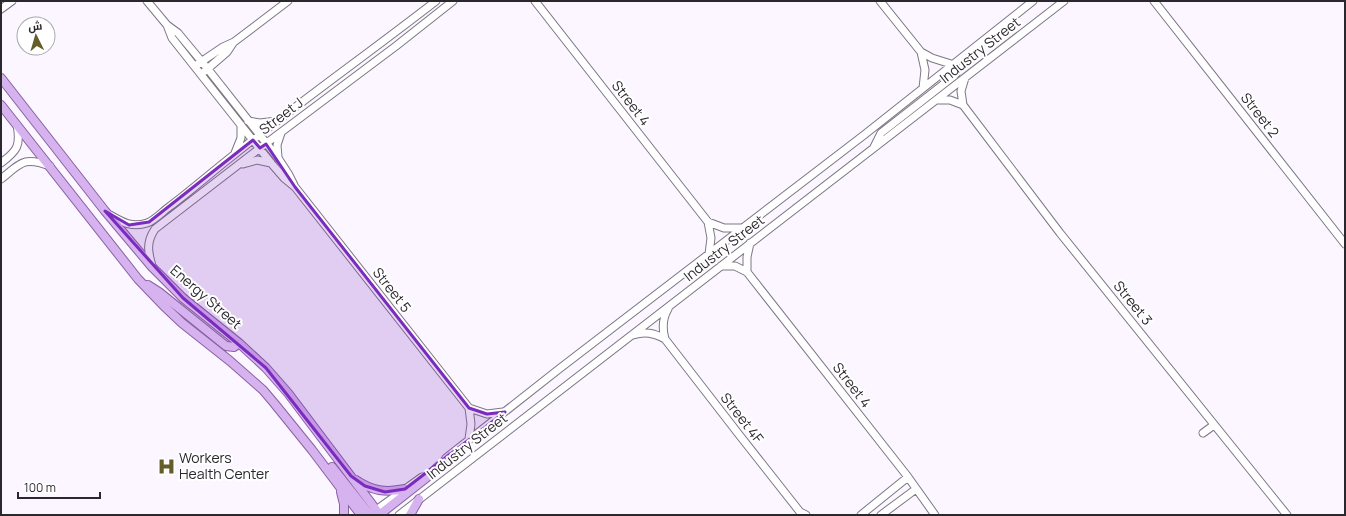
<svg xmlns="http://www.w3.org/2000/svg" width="1346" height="516" viewBox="0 0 1346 516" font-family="Manrope,Cairo,sans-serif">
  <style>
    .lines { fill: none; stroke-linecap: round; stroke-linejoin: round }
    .minor-casing { stroke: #7e7784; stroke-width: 9 }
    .major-casing { stroke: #8861a3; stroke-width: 10 }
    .minor { stroke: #fff; stroke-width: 7 }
    .major { stroke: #d6b3ee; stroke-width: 8 }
    .marked { fill: #7b2cbf; fill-opacity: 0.2; stroke: #7b2cbf; stroke-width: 3; stroke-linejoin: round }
    .labels { text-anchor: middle; stroke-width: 4; stroke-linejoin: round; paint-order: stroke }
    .street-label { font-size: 14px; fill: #2b282d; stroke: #fff }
    .poi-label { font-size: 14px; fill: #2b282d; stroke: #fff; text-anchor: start }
  </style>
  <rect width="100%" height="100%" fill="#fbf6ff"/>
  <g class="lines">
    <defs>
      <path id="minor" d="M147,1l20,24 11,8 29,35 71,90 11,17 5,10
        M535,1l173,221 3,16 -2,16
        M880,1l41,51 4,18 -2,18
        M1154,1l191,243
        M1,9l11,-8
        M167,25l5,13 99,125 13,15 11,9 174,221 18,6 16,-2
        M198,64l25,-17 11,-5 54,-41
        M205,71l22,-19 6,-9
        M936,100h14l13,5 97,128 227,282
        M963,105l-2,-14 4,-13
        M248,121l12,2 17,-2
        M874,147l7,-14 73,-57 2,-3v-3l-5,-6 -19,-6 -11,-6
        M235,153l6,-15v-13
        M278,157l-1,-12 4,-12
        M1,163c16,-12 20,-17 16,-38
        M243,164l14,-4 14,3
        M1,179c20,-16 23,-23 49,-13
        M110,215c12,7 22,13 37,8 8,-3 15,-11 22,-16 23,-17 44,-36 66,-53 66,-53 134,-101 201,-153
        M708,222l16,6h17
        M152,266c-4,-14 -6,-24 3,-37l105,-81 136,-102 57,-45
        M721,266h14l12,6 161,205 27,38
        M747,272v-15l3,-14
        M668,309c-6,10 -6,19 -3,30l72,93 63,80 6,3
        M633,335c12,-4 21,-2 32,4
        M469,408l2,16 -2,15
        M1203,433l11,-8
        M446,458l113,-89 305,-234 169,-134
        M372,513l50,-36
        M399,515l665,-514
        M861,515l47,-38
        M881,515l35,-26"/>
      <path id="major" d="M1,78l104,133 47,56 31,31 56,45 27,25 22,25 92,122
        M1,105l137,174 25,26 19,18 48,38 33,29 11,13 38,47 49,65
        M148,285l11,7 67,54 8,1 5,-4
        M332,467l38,48
        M356,480c16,11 30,13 49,9
        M341,492l3,12v11
        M379,515l47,-37 24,-22
        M410,515l9,-16"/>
    </defs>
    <!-- minor casing -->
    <use href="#minor" class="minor-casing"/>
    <!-- major casing -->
    <use href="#major" class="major-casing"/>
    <!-- minor -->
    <use href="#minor" class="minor"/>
    <!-- major -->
    <use href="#major" class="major"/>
  </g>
  <!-- marked area -->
  <path class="marked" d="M253,140l7,8 6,-4 29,43 174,221 18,6 18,-2 -100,77 -20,3 -20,-6 -14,-10 -85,-108 -83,-70 -78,-87 24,14 20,-3z"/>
  <!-- icons -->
  <defs>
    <symbol id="hospital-bare" viewBox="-9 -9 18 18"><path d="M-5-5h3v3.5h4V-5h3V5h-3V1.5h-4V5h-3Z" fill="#655d29" stroke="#fff" stroke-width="2.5" paint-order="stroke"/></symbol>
  </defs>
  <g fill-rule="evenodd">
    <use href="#hospital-bare" x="154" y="454" width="25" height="25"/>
  </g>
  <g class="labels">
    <!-- street labels -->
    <g class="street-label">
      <text transform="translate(980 50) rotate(-38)" y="5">Industry Street</text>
      <text transform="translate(631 103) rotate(52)" y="5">Street 4</text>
      <text transform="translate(1260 115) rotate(52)" y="5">Street 2</text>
      <text transform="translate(281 116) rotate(-37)" y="5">Street J</text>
      <text transform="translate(724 248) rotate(-38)" y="5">Industry Street</text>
      <text transform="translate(392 290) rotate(52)" y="5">Street 5</text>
      <text transform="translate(206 297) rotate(41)" y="5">Energy Street</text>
      <text transform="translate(1133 303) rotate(51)" y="5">Street 3</text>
      <text transform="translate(852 385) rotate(52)" y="5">Street 4</text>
      <text transform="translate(742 418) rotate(52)" y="5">Street 4F</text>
      <text transform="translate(467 446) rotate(-38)" y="5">Industry Street</text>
    </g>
    <!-- poi labels -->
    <g class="poi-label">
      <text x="179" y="463">Workers<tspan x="179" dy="16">Health Center</tspan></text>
    </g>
  </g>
  <!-- border -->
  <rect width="1346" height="516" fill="none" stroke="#2b282d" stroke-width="4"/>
  <!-- north arrow -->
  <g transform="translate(36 36) rotate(355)"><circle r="19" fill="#ffffff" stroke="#aaa9ab"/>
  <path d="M0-3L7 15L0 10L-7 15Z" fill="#655d29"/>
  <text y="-6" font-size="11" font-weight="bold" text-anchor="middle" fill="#2b282d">ش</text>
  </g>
  <!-- scale -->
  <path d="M18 492v6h82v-6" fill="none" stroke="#2b282d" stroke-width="2"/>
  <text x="24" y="492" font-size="12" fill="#2b282d" stroke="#ffffff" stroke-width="3" paint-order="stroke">100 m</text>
</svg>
